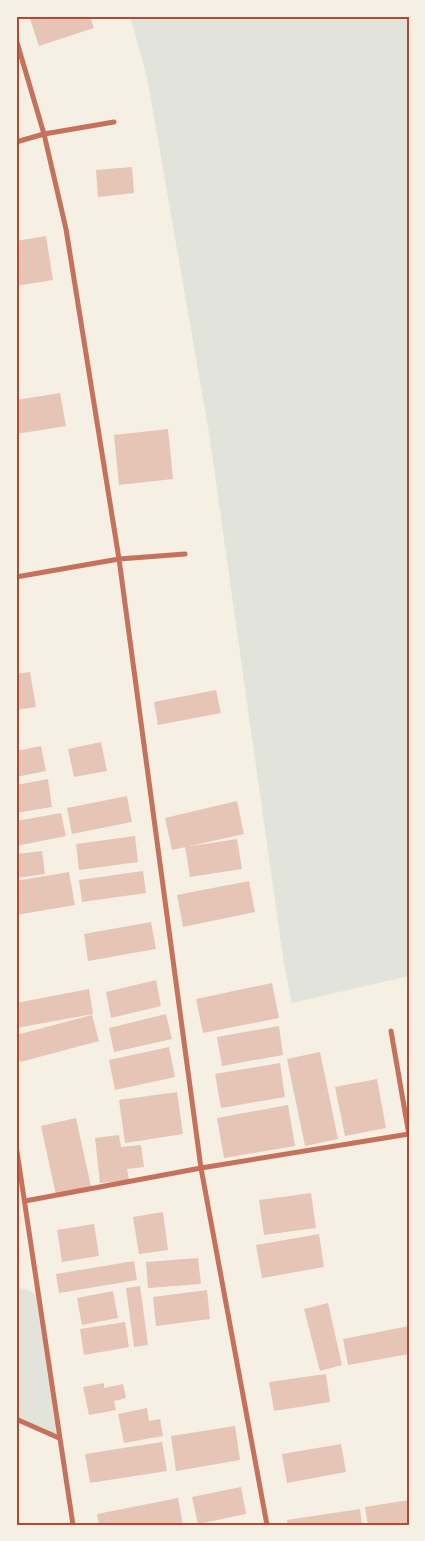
<svg xmlns="http://www.w3.org/2000/svg" width="425" height="1541" viewBox="0 0 425 1541" font-family="Manrope,sans-serif">
  <style>
    .green { fill: #e2e4dc }
    .building { fill: #e6c5b7 }
    .lines { fill: none; stroke-linecap: round; stroke-linejoin: round }
    .minor { stroke: #c5725c; stroke-width: 5 }
    .neatline { fill: none; stroke: #b5482f; stroke-width: 2 }
  </style>
  <rect width="100%" height="100%" fill="#f6efe4"/>
  <!-- green -->
  <path class="green" d="M130,16h279v960l-117,27 -8,-39 -75,-531 -62,-356z
    M20,1288l8,2 11,6 20,142 -43,-19v-129z"/>
  <!-- building -->
  <path class="building" d="M29,16h61l4,12 -55,18z
    M132,167l2,26 -36,4 -2,-27z
    M46,236l7,44 -37,6v-45z
    M60,393l6,33 -50,8v-34z
    M168,429l5,50 -54,6 -5,-50z
    M30,672l6,35 -20,3v-36z
    M216,690l5,23 -63,12 -4,-23z
    M101,742l6,29 -33,6 -6,-28z
    M41,746l5,25 -30,6v-26z
    M48,779l4,28 -36,6v-28z
    M127,796l5,26 -60,12 -5,-26z
    M237,801l7,33 -72,16 -7,-32z
    M61,813l5,23 -50,10v-25z
    M135,836l3,26 -59,8 -3,-26z
    M237,839l5,30 -52,8 -5,-30z
    M42,851l3,23 -29,4v-24z
    M143,871l3,22 -64,9 -3,-22z
    M69,872l6,33 -59,10v-34z
    M249,881l6,31 -72,15 -6,-32z
    M151,922l5,27 -68,12 -4,-27z
    M156,980l5,26 -50,12 -5,-26z
    M272,983l7,35 -76,15 -7,-34z
    M89,989l4,25 -77,14v-25z
    M166,1014l6,25 -58,13 -5,-24z
    M92,1015l7,26 -79,21 -4,-12v-15z
    M279,1026l4,29 -61,11 -5,-29z
    M169,1047l6,30 -60,13 -6,-30z
    M320,1052l18,87 -33,7 -18,-87z
    M280,1063l5,34 -64,11 -6,-34z
    M377,1079l9,49 -41,8 -10,-49z
    M177,1092l6,42 -58,9 -6,-43z
    M288,1105l7,41 -71,12 -7,-40z
    M76,1118l15,69 -35,8 -15,-69z
    M119,1135l2,12 20,-2 3,22 -17,2 2,11 -29,3 -5,-45z
    M311,1193l5,35 -52,7 -5,-35z
    M163,1212l5,38 -29,4 -6,-37z
    M94,1224l5,32 -37,6 -5,-32z
    M319,1234l5,33 -62,11 -6,-33z
    M198,1258l3,26 -53,4 -2,-26z
    M134,1261l3,19 -78,13 -3,-19z
    M140,1286l8,59 -14,2 -8,-59z
    M207,1290l3,29 -54,7 -3,-29z
    M113,1291l5,27 -36,7 -5,-27z
    M328,1303l14,62 -22,6 -16,-62z
    M125,1322l4,25 -45,8 -4,-26z
    M409,1326v28l-61,11 -5,-26z
    M326,1374l4,28 -56,9 -5,-29z
    M104,1383v5l19,-4 3,14 -12,3 2,9 -27,5 -6,-28z
    M147,1408l2,13 11,-2 3,17 -39,7 -6,-29z
    M235,1426l5,34 -64,11 -5,-35z
    M162,1442l5,29 -77,12 -5,-29z
    M341,1444l5,28 -59,11 -5,-29z
    M241,1487l5,27 -48,10 -6,-27z
    M178,1498l5,27h-84l-2,-11z
    M409,1500v25h-41l-3,-18z
    M360,1509l2,16h-74l-1,-5z"/>
  <g class="lines">
    <!-- minor -->
    <path class="minor" d="M16,39l28,95 22,95 53,330 82,609 66,357
      M16,142l28,-8 70,-12
      M16,577l103,-18 66,-5
      M391,1031l18,104
      M16,1145l57,380
      M25,1201l176,-33 208,-34
      M16,1419l43,19"/>
  </g>
  <!-- border -->
  <rect width="425" height="1541" fill="none" stroke="#f6efe4" stroke-width="35"/>
  <rect x="18" y="18" width="390" height="1506" class="neatline"/>
</svg>
